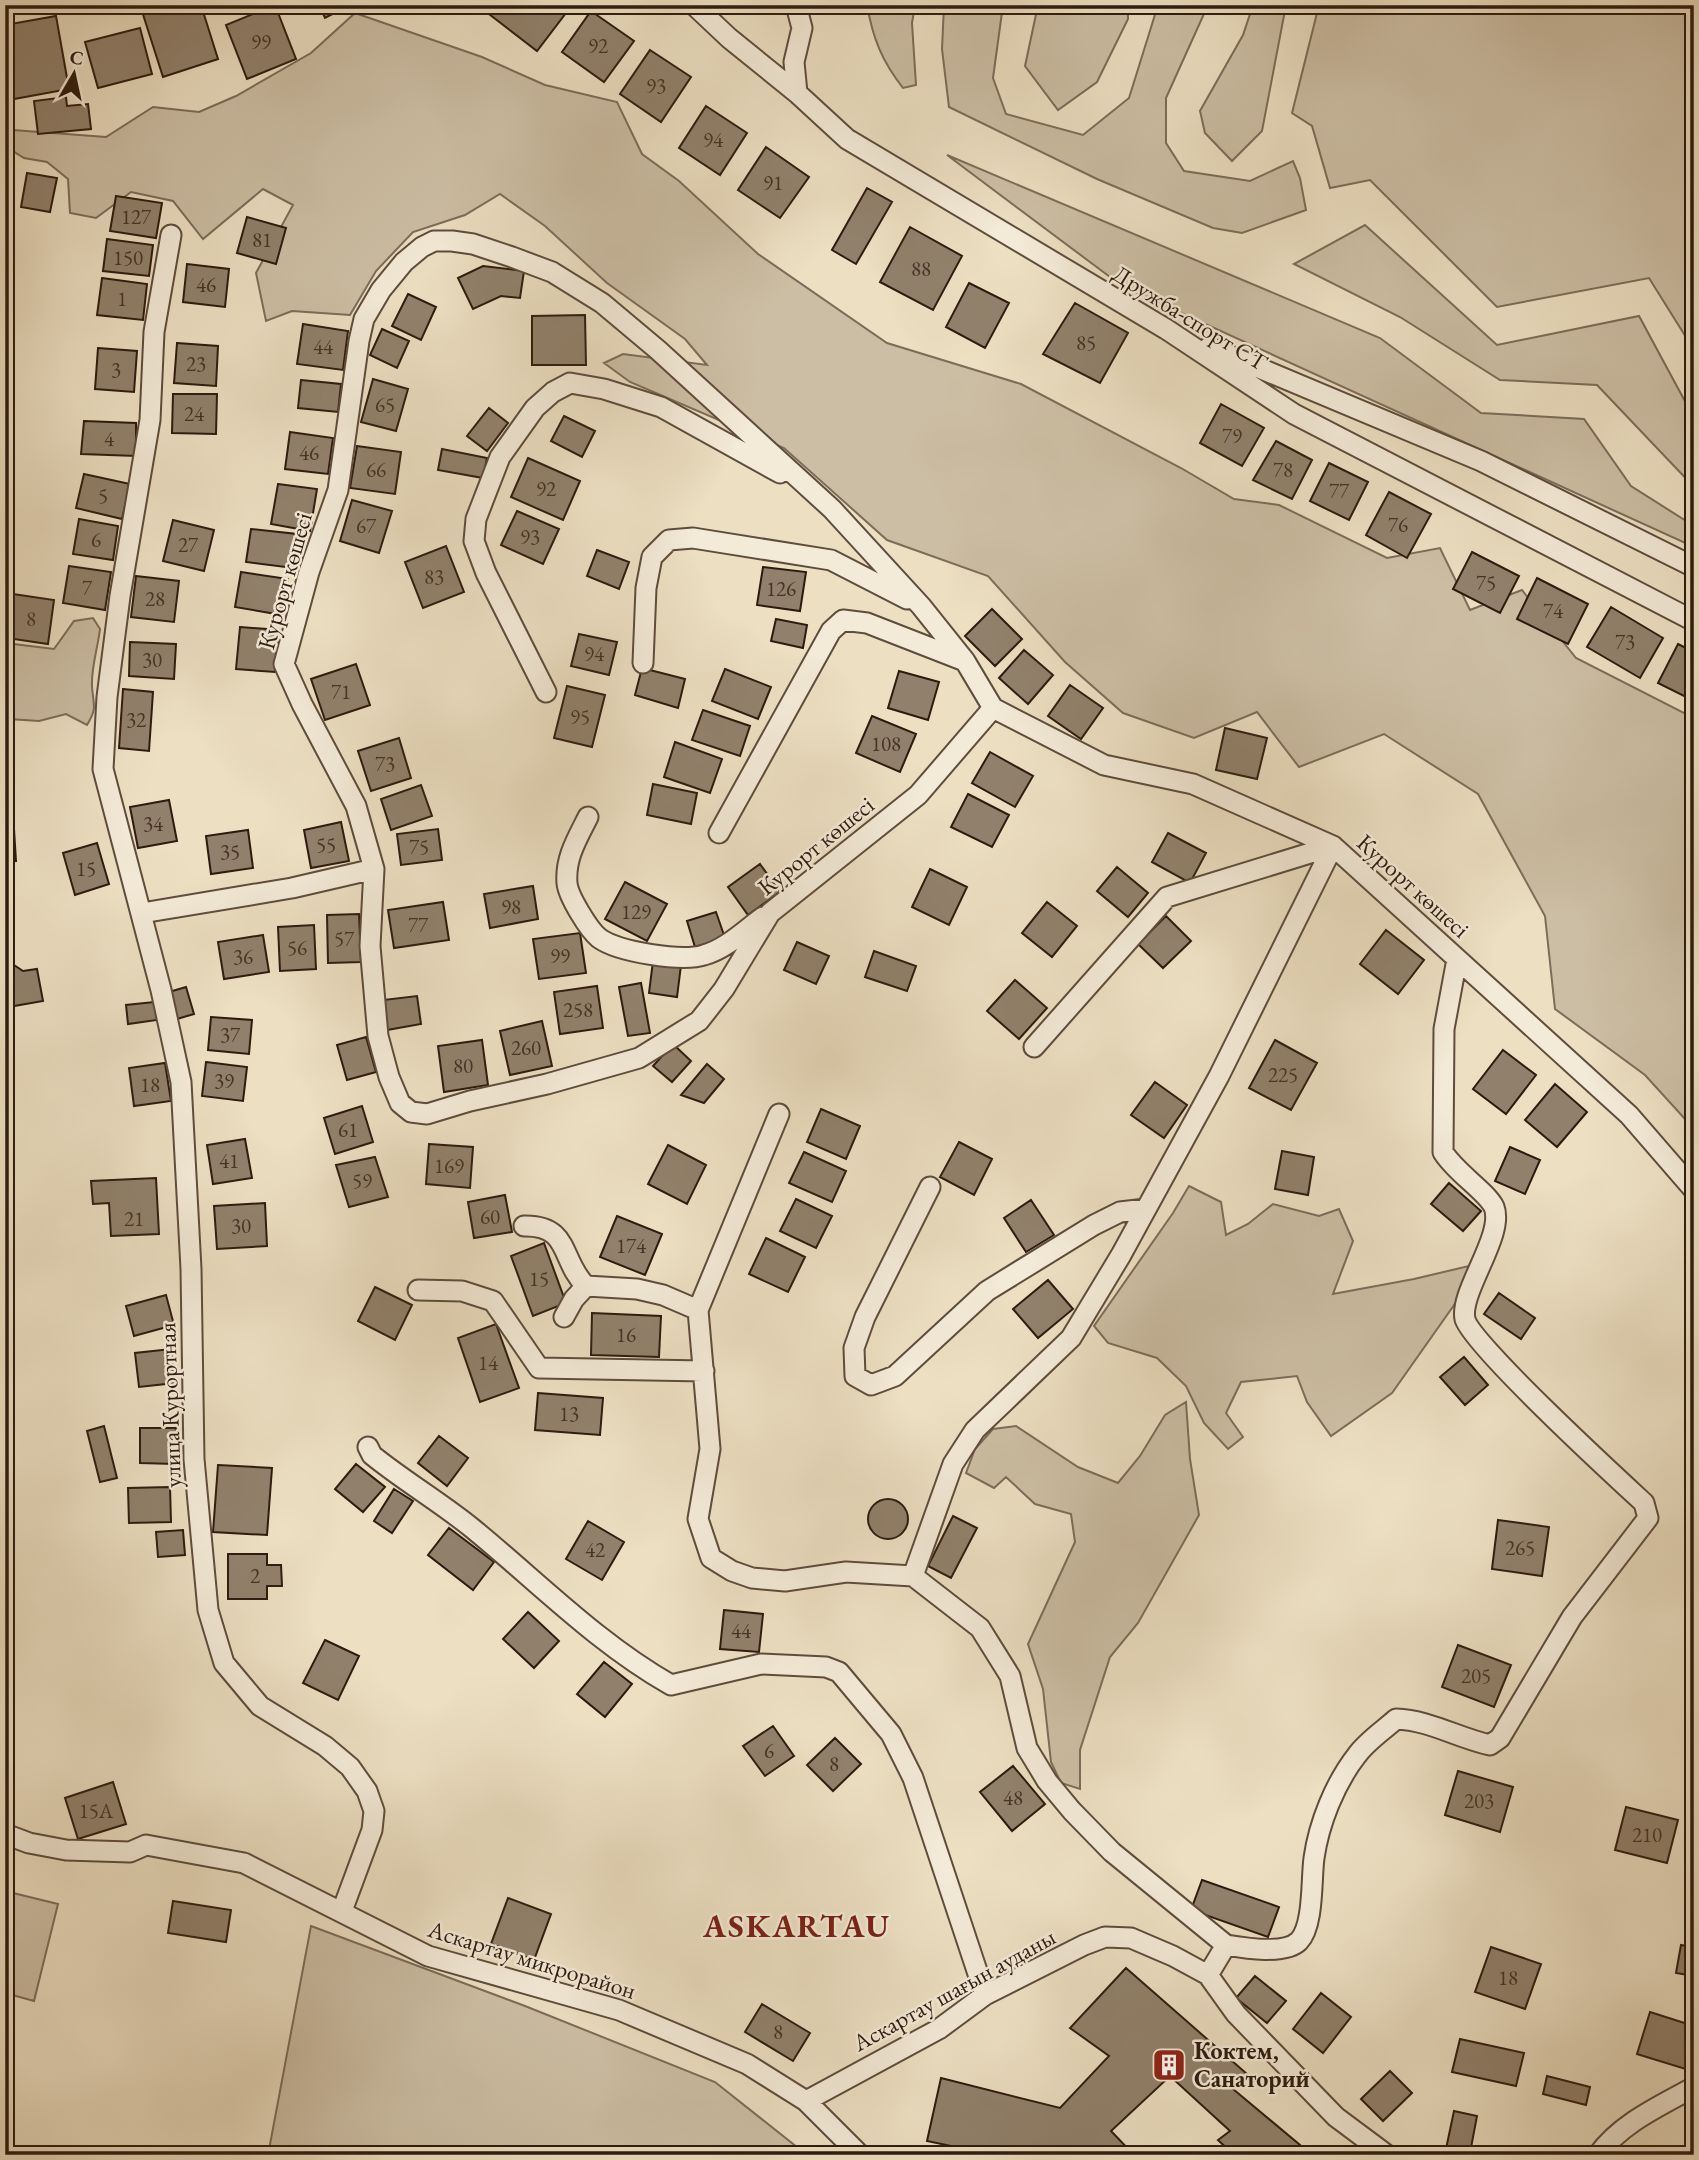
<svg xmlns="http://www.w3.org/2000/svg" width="1699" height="2160" viewBox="0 0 1699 2160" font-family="'EB Garamond',serif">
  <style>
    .green { fill: #ccbea4; stroke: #7d6c5a; stroke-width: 2 }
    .building { fill: #91816c; stroke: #2e1b0f; stroke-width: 2 }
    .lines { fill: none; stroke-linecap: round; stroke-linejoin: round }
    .street-casing { stroke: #5e4c3c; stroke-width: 23 }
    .street { stroke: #f3ead7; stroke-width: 19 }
    .labels { text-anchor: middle; stroke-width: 5; stroke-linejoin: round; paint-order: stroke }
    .number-label { font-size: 21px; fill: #473426 }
    .street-label { font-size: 24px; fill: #2e1b0f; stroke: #f3ead7 }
    .poi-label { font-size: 24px; font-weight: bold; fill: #2e1b0f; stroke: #f3ead7; text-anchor: start }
    .district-label { font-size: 32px; font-weight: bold; letter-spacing: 2px; fill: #7a1f14; stroke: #f3ead7 }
  </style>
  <rect width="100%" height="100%" fill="#ecdfc2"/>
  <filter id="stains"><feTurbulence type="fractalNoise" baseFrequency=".00286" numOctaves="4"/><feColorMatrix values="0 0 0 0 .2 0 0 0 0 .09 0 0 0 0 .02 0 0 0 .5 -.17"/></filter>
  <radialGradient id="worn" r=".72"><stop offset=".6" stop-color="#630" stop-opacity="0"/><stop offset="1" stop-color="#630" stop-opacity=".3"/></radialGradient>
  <!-- green -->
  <path class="green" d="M867,5h48l-3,18 4,62 -13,3c-21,-27 -30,-49 -36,-83z
    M944,5h59l-10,73 13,36 77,21 46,-37 29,-93h50l-42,93v45l18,28 66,10 43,-20 7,17 6,32 -64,23 -29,-5 -116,-49 -148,-72 -7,-58z
    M1038,5h90v14l-31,63 -39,28 -33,-44z
    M1253,5h33l-24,126 -30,30 -27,-28 -5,-22 43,-76z
    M1319,5h375v345l-45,-72 -152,29 -127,-127 -40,8 -18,-62 -20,-13z
    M355,13l127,44 63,28 72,17 25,52 37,27 79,73 129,89 134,41 160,84 53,31 45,6 108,53 53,-10 30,62 52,-20 54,68 118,60v411l-49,-54 -90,-66 -10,-93 -67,-122 -94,-60 -85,33 -42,-55 -63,26 -71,-25 -58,-51 -77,-86 -101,-36 -103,-92 -154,-66 -26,-19 19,-9 84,11 -22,-26 -78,-56 -62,-57 -45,-32 -35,21 -52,17 -37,39 -26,44 -58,-4 -26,10 -10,-48 37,-68 -30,-16 -60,50 -30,-38 -42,-9 -35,26 -26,-5 -2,-34 -21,-17 -23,-4 -19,-12v-9l8,-7 93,7 47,-30 46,5 37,-16 75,-43z
    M947,155l433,183 101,75 103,6 47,67 63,40v21l-572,-261z
    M1365,225l132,120 142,-29 55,102v69l-97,-102 -97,-5 -100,-63 -106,-53z
    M93,618l7,11c-2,18 -9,39 -8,57 1,19 6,21 -5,39l-21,-11 -27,7 -30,-2 -4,-5v-71l49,6 20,-28z
    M1189,1186l32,16 5,33 22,-11 25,-20 46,12 20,-7 14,32 -20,53 81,-15 55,-13 2,15 -79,112 -61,43 -24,-34 -10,-26 -56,6 -15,31 17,24 -15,12 -24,-26 -18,-37 -29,-28 -49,-15 -14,-17 79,-113z
    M1186,1402l4,57 9,56 -61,108 -28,34 -30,93v39l-19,-6 -10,-21 -8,-73 -15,-45 47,-102 -4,-28 -36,-10 -29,-27 -12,11 -28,-15 9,-24 18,-20 23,-3 62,41 40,16 22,-27 25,-41z
    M5,1891l53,13 -24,97 -29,-8z
    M311,1926l214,80 190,76 92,73h-539z"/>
  <!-- building -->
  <path class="building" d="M140,5h61l17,54 -55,18z
    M275,5l21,54 -49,20 -21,-54z
    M319,5h31l-25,13z
    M496,5h60l10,8 -29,38 -48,-37z
    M591,11l43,30 -30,41 -42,-30z
    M56,16l13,73 -55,10 -9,-49v-25z
    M140,28l12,46 -54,14 -13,-46z
    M650,50l41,27 -30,45 -41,-28z
    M66,97l1,9 21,-2 3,25 -53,5 -4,-33z
    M706,106l41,27 -27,42 -41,-27z
    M766,147l43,30 -29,41 -42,-28z
    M27,173l30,5 -7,34 -29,-5z
    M867,188l25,14 -36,62 -24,-14z
    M116,196l46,7 -6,35 -46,-7z
    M247,217l39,11 -10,36 -39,-11z
    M910,227l52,29 -29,54 -53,-28z
    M107,239l46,6 -4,31 -46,-5z
    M187,264l42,5 -4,38 -42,-5z
    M483,266l41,5 -4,27 -19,-2 -28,13 -15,-31z
    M102,278l45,6 -4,36 -46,-5z
    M969,283l40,20 -24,45 -39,-21z
    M408,294l28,13 -15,33 -29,-14z
    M1075,303l53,30 -28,50 -57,-29z
    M585,315l1,50h-54v-49z
    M303,324l45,7 -5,39 -46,-6z
    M382,329l27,12 -12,27 -27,-13z
    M177,343l41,3 -2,40 -42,-3z
    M98,348l39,3 -3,41 -39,-3z
    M373,379l35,10 -12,42 -35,-9z
    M301,380l40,4 -3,28 -40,-4z
    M173,394h44l-1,40 -44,-1z
    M1221,404l43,24 -22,38 -42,-23z
    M489,408l19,15 -21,28 -20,-15z
    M564,416l31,15 -13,26 -31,-16z
    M84,421l52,2v33l-55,-2z
    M290,432l43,6 -5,36 -43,-5z
    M1276,441l36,19 -20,39 -39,-19z
    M357,446l44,6 -6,42 -45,-6z
    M442,449l45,9 -4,20 -45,-8z
    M528,458l52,23 -17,39 -52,-23z
    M1329,463l39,19 -19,38 -39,-19z
    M84,474l46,10 -8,35 -46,-11z
    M278,484l39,5 -7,42 -39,-7z
    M1389,492l42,22 -24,44 -41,-23z
    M352,500l40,11 -13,42 -39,-12z
    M517,511l42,18 -16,35 -42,-19z
    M79,519l39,7 -5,34 -40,-6z
    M173,520l41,10 -10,41 -41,-10z
    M251,529l46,5 -4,34 -47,-6z
    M446,546l18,46 -41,16 -18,-46z
    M597,550l32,12 -10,27 -32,-13z
    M1472,552l47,24 -19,37 -47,-24z
    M69,566l42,6 -6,38 -42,-7z
    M763,567l43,5 -6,39 -43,-6z
    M241,572l47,7 -6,36 -47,-8z
    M136,576l43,5 -5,41 -43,-5z
    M1537,578l51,26 -20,40 -51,-25z
    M13,594l41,6 -6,44 -41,-6z
    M1611,607l52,31 -23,40 -53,-31z
    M992,609l30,30 -27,27 -30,-30z
    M776,619l31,6 -4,23 -32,-7z
    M240,627l39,3 -4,42 -39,-3z
    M579,634l38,8 -8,33 -38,-9z
    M130,642l46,2 -2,35 -45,-3z
    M1678,644l16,8v49l-36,-18z
    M1024,650l29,25 -25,29 -29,-26z
    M356,664l14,41 -45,15 -14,-41z
    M642,668l43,11 -7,29 -43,-13z
    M725,669l46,18 -13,32 -46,-18z
    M899,671l40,11 -11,38 -40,-12z
    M1070,685l33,23 -22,31 -33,-23z
    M567,686l38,9 -13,52 -38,-9z
    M123,689l30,3 -4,59 -30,-3z
    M703,710l47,16 -10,30 -48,-16z
    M872,716l44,18 -16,38 -44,-19z
    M1225,728l42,10 -10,41 -41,-9z
    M399,738l12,40 -40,13 -13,-40z
    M675,742l47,17 -12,34 -46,-16z
    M990,752l43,24 -18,31 -43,-24z
    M653,784l44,9 -6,31 -44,-9z
    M421,785l11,31 -41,14 -10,-31z
    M968,794l41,21 -17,32 -41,-20z
    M169,800l8,41 -39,7 -8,-41z
    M5,813h8l3,48 -11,1z
    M341,822l8,39 -38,7 -7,-38z
    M438,829l4,31 -41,5 -4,-31z
    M248,830l5,38 -42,6 -5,-38z
    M1168,833l38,20 -16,30 -38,-21z
    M97,843l12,41 -34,11 -12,-42z
    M760,864l20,28 -32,23 -20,-28z
    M1117,867l31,26 -20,24 -31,-26z
    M930,869l37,18 -18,38 -37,-18z
    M625,882l42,22 -20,37 -42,-22z
    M533,886l5,33 -48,9 -6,-34z
    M443,902l6,38 -55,8 -6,-38z
    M1047,902l30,24 -25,31 -30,-24z
    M716,912l9,26 -30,9 -8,-26z
    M359,914l2,48 -33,1 -1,-48z
    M1166,916l25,25 -28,27 -25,-24z
    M314,925l2,44 -36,2 -2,-44z
    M1386,930l38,30 -26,34 -38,-30z
    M580,933l6,40 -47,6 -6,-40z
    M263,935l6,37 -45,7 -6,-37z
    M797,942l32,14 -13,28 -32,-14z
    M874,951l42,15 -9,25 -42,-14z
    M5,959l18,12 14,-2 6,32 -29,5 -4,-24 -5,-3z
    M653,961l28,4 -4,32 -28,-4z
    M1015,980l32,28 -28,31 -32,-28z
    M641,983l9,50 -22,3 -9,-49z
    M597,986l6,42 -43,6 -6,-42z
    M186,987l8,27 -17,5 -8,-27z
    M417,996l4,28 -34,6 -4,-30z
    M154,1002l3,18 -29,4 -2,-19z
    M211,1017l41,3 -3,34 -41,-4z
    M542,1021l10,45 -42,9 -10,-44z
    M366,1037l10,35 -29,8 -10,-35z
    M482,1040l6,45 -44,7 -6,-46z
    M1275,1040l42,23 -26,47 -42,-22z
    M673,1044l18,17 -19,21 -19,-16z
    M1503,1050l33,25 -30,39 -33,-25z
    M206,1062l41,5 -4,34 -41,-5z
    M165,1063l6,38 -37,5 -5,-38z
    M707,1064l17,15 -20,24 -23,-8z
    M1155,1082l32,23 -23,33 -33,-23z
    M1555,1084l32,28 -30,35 -32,-27z
    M362,1106l11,36 -38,12 -11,-36z
    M821,1109l39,17 -14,33 -39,-17z
    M245,1139l7,39 -39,6 -6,-39z
    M959,1142l33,17 -18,36 -34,-18z
    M429,1144l44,3 -3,41 -44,-4z
    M668,1145l38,20 -19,39 -39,-20z
    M1510,1147l30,13 -15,34 -30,-13z
    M1282,1151l32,6 -6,38 -33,-6z
    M804,1152l42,19 -14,31 -43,-19z
    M375,1157l13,40 -39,10 -13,-42z
    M156,1178l3,56 -48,2 -2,-33 -16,1 -2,-23z
    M1449,1183l32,28 -18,20 -32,-27z
    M505,1195l7,37 -38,6 -6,-36z
    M796,1199l36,17 -16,32 -36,-17z
    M1031,1200l23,35 -28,17 -22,-34z
    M265,1203l2,43 -50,3 -3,-43z
    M617,1216l45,18 -17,41 -45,-18z
    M766,1238l39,19 -17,35 -39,-18z
    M544,1243l22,60 -33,13 -22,-60z
    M1048,1280l25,29 -35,29 -25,-29z
    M375,1287l37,18 -17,35 -37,-19z
    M1499,1293l36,25 -14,21 -37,-25z
    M166,1295l8,30 -40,11 -8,-30z
    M592,1313l69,3 -2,41 -68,-2z
    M496,1324l23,64 -39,14 -22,-64z
    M171,1349l4,34 -36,4 -4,-34z
    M1464,1357l24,28 -23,20 -25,-28z
    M538,1393l65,5 -3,37 -65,-5z
    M104,1426l13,52 -17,4 -13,-51z
    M140,1428h36l-1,36 -35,-1z
    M439,1436l29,22 -21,28 -29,-23z
    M356,1464l29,23 -22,25 -28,-23z
    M218,1465l54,3 -5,67 -54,-3z
    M170,1487l1,35 -42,1 -1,-35z
    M394,1489l19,12 -21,32 -18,-12z
    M868 1519a20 20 0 1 1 40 0a20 20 0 1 1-40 0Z
    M953,1516l24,12 -26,50 -23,-12z
    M1498,1520l51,7 -7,49 -50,-7z
    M588,1521l36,21 -22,38 -36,-21z
    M449,1528l45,34 -21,28 -45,-35z
    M183,1530l2,25 -27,2 -2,-25z
    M228,1554h39v11h14l1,21h-15v13h-39z
    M724,1610l39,4 -4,38 -39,-3z
    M528,1612l31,29 -25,27 -31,-29z
    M325,1640l34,16 -21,44 -35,-17z
    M1458,1645l53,20 -17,42 -52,-20z
    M604,1662l28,22 -27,33 -28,-23z
    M773,1726l21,30 -29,20 -22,-30z
    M835,1738l26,26 -28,27 -26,-26z
    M1013,1766l32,38 -33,27 -32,-39z
    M1458,1771l55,16 -13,45 -55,-17z
    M113,1782l13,42 -48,15 -13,-41z
    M1626,1807l52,13 -11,43 -52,-13z
    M1202,1880l77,27 -11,30 -77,-27z
    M508,1898l43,16 -17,46 -43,-16z
    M173,1901l58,9 -5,32 -58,-9z
    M1681,1945l13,2v29l-18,-3z
    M1491,1947l50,17 -16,45 -50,-17z
    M1126,1968l121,106 -14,15 79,66h-78l-16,-15 12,-9 -60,-55 -59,55 23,24h-140l-67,-14 14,-63 119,30 49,-52 -39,-28z
    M1255,1976l31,25 -19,22 -31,-25z
    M1321,1993l30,24 -28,36 -30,-24z
    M762,2004l48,29 -17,28 -48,-29z
    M1650,2012l44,14 -2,45 -55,-17z
    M1460,2039l64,14 -8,33 -64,-14z
    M1390,2071l22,22 -29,28 -22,-22z
    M1547,2076l43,11 -4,18 -43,-11z
    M1454,2111l23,5 -7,37 -24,-4z"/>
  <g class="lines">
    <defs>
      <path id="street" d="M694,5l35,33 68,55 50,46 319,190 128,85 400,207
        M796,5l6,23 -8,34 3,31
        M171,235l-17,97 -4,88 -30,176 -13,101 -4,72 58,221 20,92 10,187 3,190 14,151 16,53 36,43 65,40 25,21 17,24 7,20 -2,19 -30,81
        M1209,347l272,114 213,106
        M643,663l3,-75 6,-31 17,-17 24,-2 138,22 76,39
        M546,692l-60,-119 -12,-32 2,-22 24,-62 35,-49 18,-16 17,-9 34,6 57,18 119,66
        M993,708l-75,87 -148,118 -46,76 -25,32 -60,37 -92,26 -77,17 -43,13 -16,-2 -11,-9 -11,-26 -11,-41 -8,-90 4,-77 -18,-63 -54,-102 -18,-40 25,-92 29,-82 21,-149 5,-22 17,-29 23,-28 18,-15 12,-6h18l21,3 39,13 40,15 50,31 56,47 174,159 89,97 44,55 28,47 111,57 89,19 140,62 296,269 65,75
        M588,817c-11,22 -23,41 -21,66 1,13 22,47 32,55 19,14 83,24 105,17 22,-6 41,-25 59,-38
        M719,833l112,-202 12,-11 24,3 95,37
        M1333,846l-114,230 -98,179 -50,83 -96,92 -22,34 -40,112 67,52 30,48 17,72 20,33 25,30 40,41 114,93 -18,30 28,39 100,103 51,38
        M142,913l150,-25 82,-19
        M1034,1047l133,-150 166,-51
        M779,1114l-81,196 12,139 -12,70 13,39 21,13 20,7 33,3 61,-9 67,4
        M930,1187l-65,130 -11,31 1,28 16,9 24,-9 92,-85 107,-66 26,-13 26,-3
        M524,1226c47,-1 36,35 62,60l51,3 26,6 35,15
        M418,1290l44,1 31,10 46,67 165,3
        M564,1317l10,-18 12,-13
        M368,1447l4,8c32,26 68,47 100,73 66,54 125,115 199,157l90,-21 65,3 13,5 52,62 22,44 72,217
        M5,1834l24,9 37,7 64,2 16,-7 98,18 184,93 191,54 128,54 59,37 54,54
        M1226,1945c18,3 59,10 73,-4 15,-16 12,-61 15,-83 5,-35 21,-75 43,-103 10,-14 27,-25 39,-36 33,1 62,19 94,26l10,-7 72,-121 76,-99 -4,-15c-26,-24 -174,-160 -179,-184 -6,-27 40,-84 29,-112 -7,-15 -39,-35 -51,-55l1,-123 13,-70
        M806,2101l133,-72 46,-34 99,-50 21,-8 26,1 42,18 35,19
        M1598,2155c23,-32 62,-49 96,-68"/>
    </defs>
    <!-- street casing -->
    <use href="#street" class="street-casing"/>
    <!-- street -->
    <use href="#street" class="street"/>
  </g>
  <!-- icons -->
  <defs>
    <symbol id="building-square" viewBox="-11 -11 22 22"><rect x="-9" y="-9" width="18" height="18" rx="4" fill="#8f2418" stroke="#f3ead7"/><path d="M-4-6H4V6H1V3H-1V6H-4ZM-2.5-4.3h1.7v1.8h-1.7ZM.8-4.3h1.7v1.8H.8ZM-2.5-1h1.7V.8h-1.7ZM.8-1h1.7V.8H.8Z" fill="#fff"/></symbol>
  </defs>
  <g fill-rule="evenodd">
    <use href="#building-square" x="1150" y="2046" width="38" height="38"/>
  </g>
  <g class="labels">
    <!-- number labels -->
    <g class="number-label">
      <text x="261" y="49">99</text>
      <text x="598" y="53">92</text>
      <text x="656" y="93">93</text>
      <text x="713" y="147">94</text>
      <text x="773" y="190">91</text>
      <text x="136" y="224">127</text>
      <text x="262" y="247">81</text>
      <text x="128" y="265">150</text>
      <text x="921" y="276">88</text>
      <text x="206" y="292">46</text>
      <text x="122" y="306">1</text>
      <text x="1086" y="350">85</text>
      <text x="323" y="354">44</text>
      <text x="196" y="371">23</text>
      <text x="116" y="377">3</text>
      <text x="385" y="412">65</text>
      <text x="194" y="421">24</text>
      <text x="1232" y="443">79</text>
      <text x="109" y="446">4</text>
      <text x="309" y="460">46</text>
      <text x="376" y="477">66</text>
      <text x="1283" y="477">78</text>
      <text x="546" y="496">92</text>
      <text x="1339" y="498">77</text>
      <text x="103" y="503">5</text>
      <text x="1398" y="532">76</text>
      <text x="366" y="533">67</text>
      <text x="530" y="544">93</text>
      <text x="96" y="547">6</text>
      <text x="188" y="552">27</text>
      <text x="434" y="584">83</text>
      <text x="1486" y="590">75</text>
      <text x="87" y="595">7</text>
      <text x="781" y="596">126</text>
      <text x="155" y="606">28</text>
      <text x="1553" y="618">74</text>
      <text x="31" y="626">8</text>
      <text x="1625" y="649">73</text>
      <text x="594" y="661">94</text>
      <text x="152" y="667">30</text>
      <text x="341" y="699">71</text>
      <text x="580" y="724">95</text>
      <text x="136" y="727">32</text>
      <text x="886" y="751">108</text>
      <text x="385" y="771">73</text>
      <text x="153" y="831">34</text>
      <text x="326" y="852">55</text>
      <text x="419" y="854">75</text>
      <text x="230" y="859">35</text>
      <text x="86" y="876">15</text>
      <text x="511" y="914">98</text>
      <text x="636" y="919">129</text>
      <text x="418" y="932">77</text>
      <text x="344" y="946">57</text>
      <text x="297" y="955">56</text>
      <text x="560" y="963">99</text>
      <text x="243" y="964">36</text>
      <text x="578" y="1017">258</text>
      <text x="230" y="1042">37</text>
      <text x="526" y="1055">260</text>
      <text x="463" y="1073">80</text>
      <text x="1283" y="1082">225</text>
      <text x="224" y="1088">39</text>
      <text x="150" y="1092">18</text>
      <text x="348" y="1137">61</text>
      <text x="229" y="1168">41</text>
      <text x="449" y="1173">169</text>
      <text x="362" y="1188">59</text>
      <text x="490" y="1224">60</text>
      <text x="134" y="1226">21</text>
      <text x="241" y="1233">30</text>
      <text x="631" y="1253">174</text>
      <text x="539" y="1286">15</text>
      <text x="626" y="1342">16</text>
      <text x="488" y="1370">14</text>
      <text x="569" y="1421">13</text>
      <text x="1520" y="1555">265</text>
      <text x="595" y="1557">42</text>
      <text x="255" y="1583">2</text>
      <text x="741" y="1638">44</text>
      <text x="1476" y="1683">205</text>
      <text x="769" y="1758">6</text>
      <text x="834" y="1771">8</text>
      <text x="1013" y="1805">48</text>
      <text x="1479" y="1808">203</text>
      <text x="96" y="1818">15А</text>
      <text x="1647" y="1842">210</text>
      <text x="1508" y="1985">18</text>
      <text x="778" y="2039">8</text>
    </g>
    <!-- street labels -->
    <g class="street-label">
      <text transform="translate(1190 318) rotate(32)" y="8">Дружба-спорт СТ</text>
      <text transform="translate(285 581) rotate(-74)" y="8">Курорт көшесі</text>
      <text transform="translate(816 846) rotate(-39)" y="8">Курорт көшесі</text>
      <text transform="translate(1413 886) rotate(42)" y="8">Курорт көшесі</text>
      <text transform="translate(170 1405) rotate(-92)" y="8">улица Курортная</text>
      <text transform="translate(532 1960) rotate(17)" y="8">Аскартау микрорайон</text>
      <text transform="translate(954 1990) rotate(-29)" y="8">Аскартау шағын ауданы</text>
    </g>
    <!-- poi labels -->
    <g class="poi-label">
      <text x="1194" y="2059">Коктем,<tspan x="1194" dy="28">Санаторий</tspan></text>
    </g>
    <!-- district labels -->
    <g class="district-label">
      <text x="797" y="1937">ASKARTAU</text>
    </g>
  </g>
  <!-- margin -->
  <rect width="1699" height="2160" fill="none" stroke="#ecdfc2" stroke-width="28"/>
  <rect x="7" y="7" width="1685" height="2146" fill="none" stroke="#2e1b0f" stroke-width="3.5"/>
  <rect x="14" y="14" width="1671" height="2132" fill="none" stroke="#2e1b0f" stroke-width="2"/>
  <!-- north arrow -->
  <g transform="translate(74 74) rotate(9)" stroke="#f3ead7" stroke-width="5" paint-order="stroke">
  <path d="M0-5L12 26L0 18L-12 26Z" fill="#2e1b0f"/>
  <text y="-10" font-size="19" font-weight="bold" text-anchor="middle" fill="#2e1b0f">С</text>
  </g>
  <rect width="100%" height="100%" filter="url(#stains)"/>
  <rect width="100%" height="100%" fill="url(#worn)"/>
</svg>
